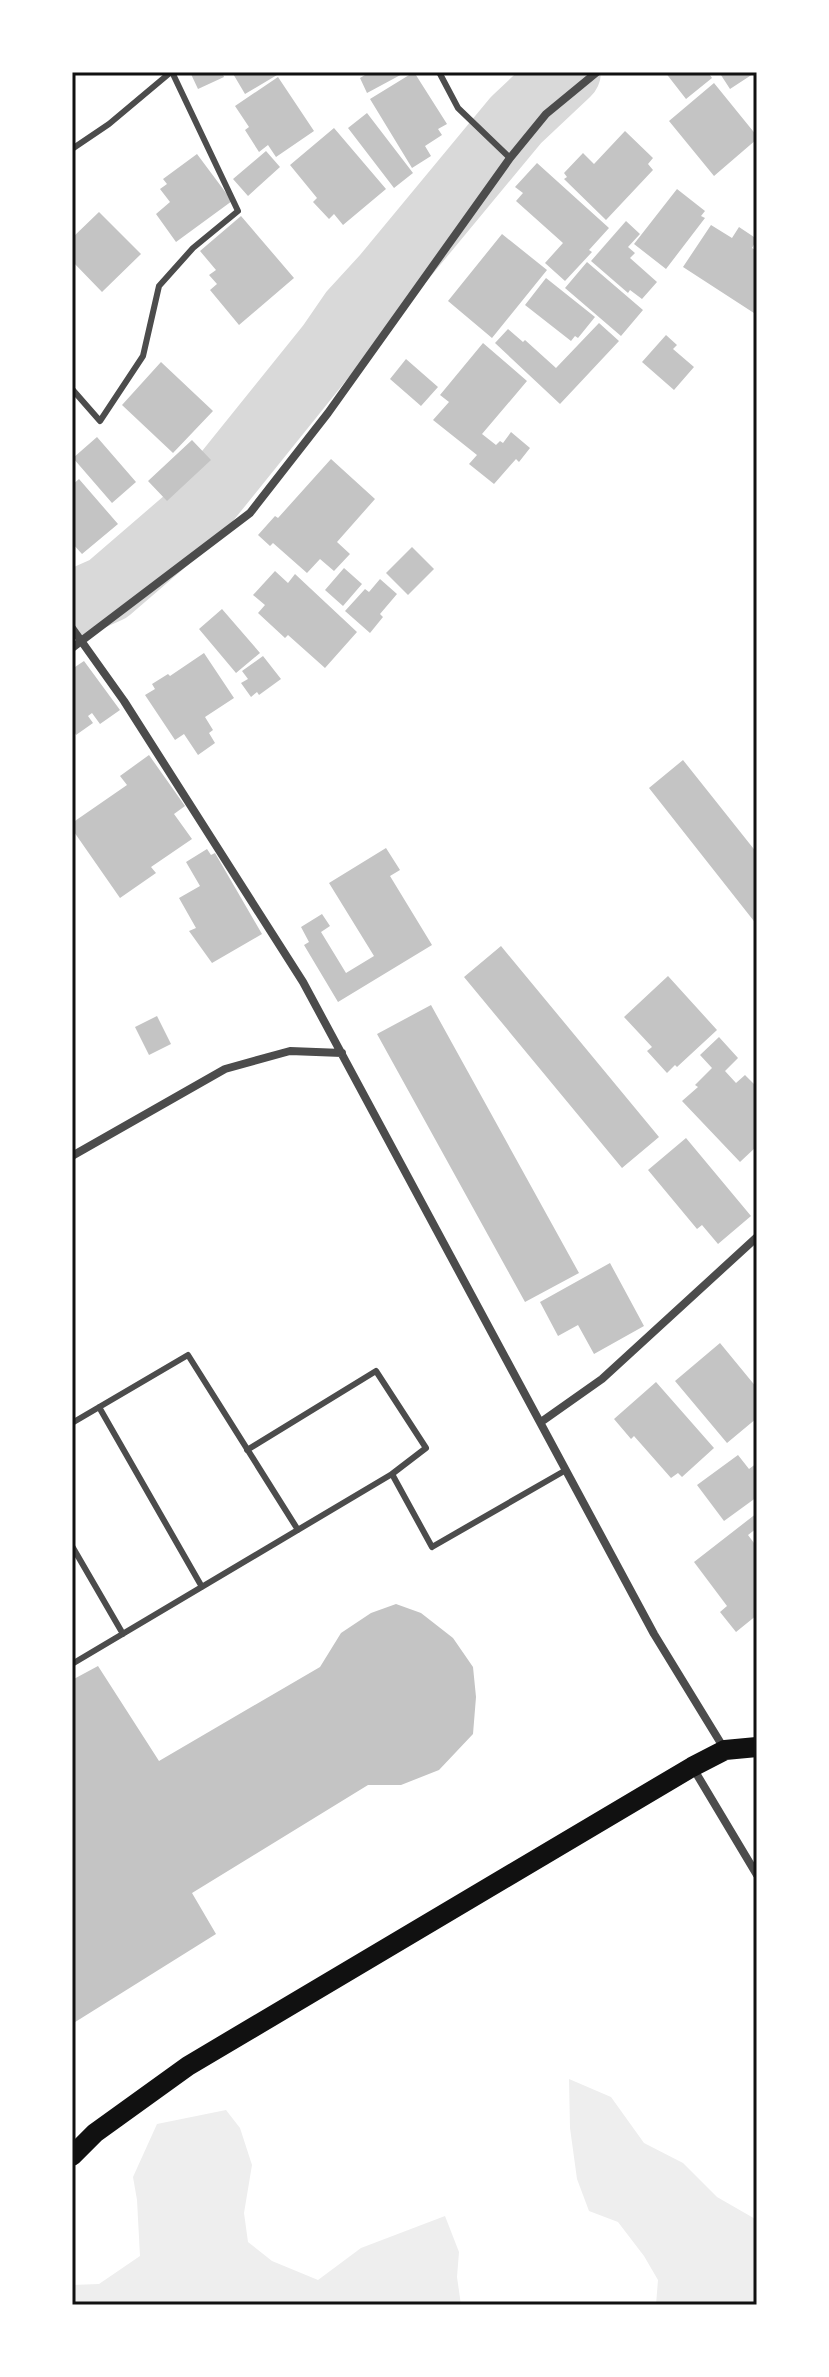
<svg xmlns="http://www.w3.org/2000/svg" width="829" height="2377" viewBox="0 0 829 2377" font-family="Ubuntu,sans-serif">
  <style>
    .green { fill: #eee }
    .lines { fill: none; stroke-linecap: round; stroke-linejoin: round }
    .river { stroke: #d9d9d9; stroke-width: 68 }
    .building { fill: #c4c4c4 }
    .service { stroke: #4c4c4c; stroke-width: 6 }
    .minor { stroke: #4c4c4c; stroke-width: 8 }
    .primary { stroke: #111; stroke-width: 20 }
    .neatline { fill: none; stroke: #111; stroke-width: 3 }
  </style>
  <rect width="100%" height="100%" fill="#fff"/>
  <!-- green -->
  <path class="green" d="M569,2079l42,18 33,46 39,20 34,34 40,23v85h-101l2,-25 -14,-24 -26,-34 -29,-11 -12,-32 -7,-51z
    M226,2110l14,18 12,37 -8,48 4,29 24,19 46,19 43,-32 84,-32 14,36 -2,25 4,28h-389v-20l27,-1 41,-28 -3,-56 -4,-23 24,-53z"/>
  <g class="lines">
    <!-- river -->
    <path class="river" d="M72,605l36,-16 87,-75 136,-169 22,-32 33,-36 130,-157 51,-48"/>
  </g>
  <!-- building -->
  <path class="building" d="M190,72h32l2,5 -26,12z
    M232,72h50l-37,22z
    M370,72h36l-39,21 -7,-15z
    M414,72l33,52 -9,5 4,6 -17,11 6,10 -19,12 -42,-69z
    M665,72h43l4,6 -26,21z
    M719,72h37l-26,17z
    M278,77l36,54 -38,26 -8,-12 -9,7 -14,-22 4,-3 -14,-21z
    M714,83l43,53v3l-43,37 -45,-55z
    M367,113l46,60 -19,15 -46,-60z
    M334,128l52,61 -43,36 -9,-11 -5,5 -16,-17 4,-4 -27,-33z
    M625,131l28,27 -5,6 5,6 -47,50 -42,-41 3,-2 -3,-4 19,-20 11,11z
    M266,151l14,16 -32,29 -15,-17z
    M197,154l35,47 -56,41 -20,-28 14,-12 -10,-13 7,-5 -4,-5z
    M537,163l72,65 -20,22 3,2 -27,29 -20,-18 18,-20 -47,-42 7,-8 -8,-6z
    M677,189l28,22 -4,5 4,2 -39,51 -32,-25z
    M99,212l42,42 -39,38 -30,-31v-23z
    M241,216l53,62 -55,47 -29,-35 7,-6 -8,-9 7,-5 -16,-19z
    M626,221l14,13 -12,13 7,6 -5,5 27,24 -15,17 -12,-9 -2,3 -37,-32z
    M711,225l21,13 7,-11 18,12 -5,9 5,3v64l-74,-48z
    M502,234l45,36 -55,68 -44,-37z
    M587,262l56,48 -22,26 -56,-48z
    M546,278l49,39 -17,21 -3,-2 -4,5 -46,-36z
    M599,323l20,18 -59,63 -65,-61 13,-14 15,13 2,-2 31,28z
    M666,335l11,10 -4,4 21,18 -20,23 -32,-28z
    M483,343l44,38 -45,53 14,11 4,-4 3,2 8,-11 19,16 -11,14 -3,-3 -22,25 -25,-20 8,-9 -44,-35 16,-18 -9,-7z
    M406,359l32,28 -17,19 -31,-27z
    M161,362l52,49 -40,42 -51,-48z
    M97,437l39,45 -24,21 -39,-45z
    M192,440l19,20 -44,41 -19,-20z
    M331,459l44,40 -38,43 13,12 -16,17 -14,-12 -13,14 -34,-30 -3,3 -12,-11 17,-19 3,2z
    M79,479l39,45 -36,30 -10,-11v-58z
    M412,547l22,22 -26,26 -22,-22z
    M344,568l18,16 -19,22 -18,-16z
    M275,571l13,12 7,-9 62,58 -32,36 -37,-33 -3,3 -27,-25 7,-8 -12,-10z
    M380,579l17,15 -17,20 3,3 -13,16 -25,-22 20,-22 4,3z
    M222,609l38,44 -24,20 -37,-44z
    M204,653l30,45 -29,19 8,13 -4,3 6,10 -17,12 -14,-21 -9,6 -30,-45 10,-6 -3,-5 16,-10 2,2z
    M263,656l18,23 -22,16 -2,-3 -6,5 -10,-14 7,-4 -6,-8z
    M84,661l36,49 -20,14 -8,-11 -4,3 5,7 -17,12 -4,-7v-59z
    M149,755l36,51 -11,8 18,25 -41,28 5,6 -36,25 -48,-69v-6l55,-38 -7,-9z
    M683,760l74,93v72l-108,-137z
    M386,848l14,22 -10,6 42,69 -94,57 -34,-57 5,-3 -8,-15 21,-13 8,12 -9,6 25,41 28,-17 -45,-73z
    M207,849l4,6 4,-2 47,81 -50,29 -23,-32 7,-3 -17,-30 21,-12 -14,-24z
    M501,946l158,191 -37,31 -158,-191z
    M668,976l49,54 -40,37 -2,-2 -8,8 -20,-22 5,-4 -28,-30z
    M431,1005l148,268 -54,29 -148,-268z
    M157,1016l14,28 -22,11 -14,-28z
    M719,1037l19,21 -13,13 11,12 9,-8 12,12v59l-17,16 -58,-61 16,-14 -3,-2 17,-17 -12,-13z
    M686,1138l65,78 -33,28 -16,-19 -5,4 -49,-59z
    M610,1263l34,63 -50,28 -16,-29 -20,11 -18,-34z
    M720,1343l37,45v30l-30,25 -52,-62z
    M656,1382l58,66 -32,29 -4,-4 -7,5 -37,-42 -3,3 -17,-20z
    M738,1455l11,14 8,-6v34l-33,24 -27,-36z
    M757,1513v15l-9,7 9,12v68l-21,17 -16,-20 7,-6 -33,-44z
    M396,1604l25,9 32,25 20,29 3,30 -3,37 -34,36 -38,15h-33l-176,108 24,41 -144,90v-344l26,-14 61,95 161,-94 21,-34 30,-20z"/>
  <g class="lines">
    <!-- service -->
    <path class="service" d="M439,72l19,36 52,50
      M72,149l37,-25 62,-52
      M72,389l28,32 43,-65 16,-70 34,-38 45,-37 -66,-139
      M99,1407l103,180
      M72,1423l116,-68 110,175
      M247,1450l129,-79 50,77 -34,26
      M72,1546l51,88
      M72,1664l320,-190 40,73 134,-77"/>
    <!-- minor -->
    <path class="minor" d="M72,628l52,73 179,281 351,652 71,116
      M72,648l178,-135 78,-100 182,-255 36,-44 51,-42
      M72,1156l153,-87 65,-18 52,2
      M541,1422l61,-43 155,-142
      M693,1768l64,107"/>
    <!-- primary -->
    <path class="primary" d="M72,2156l23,-23 93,-67 504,-299 33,-17 32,-3"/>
  </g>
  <!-- border -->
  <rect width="829" height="2377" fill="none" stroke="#ffffff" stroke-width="148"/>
  <rect x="74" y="74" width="681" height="2229" class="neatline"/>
</svg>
